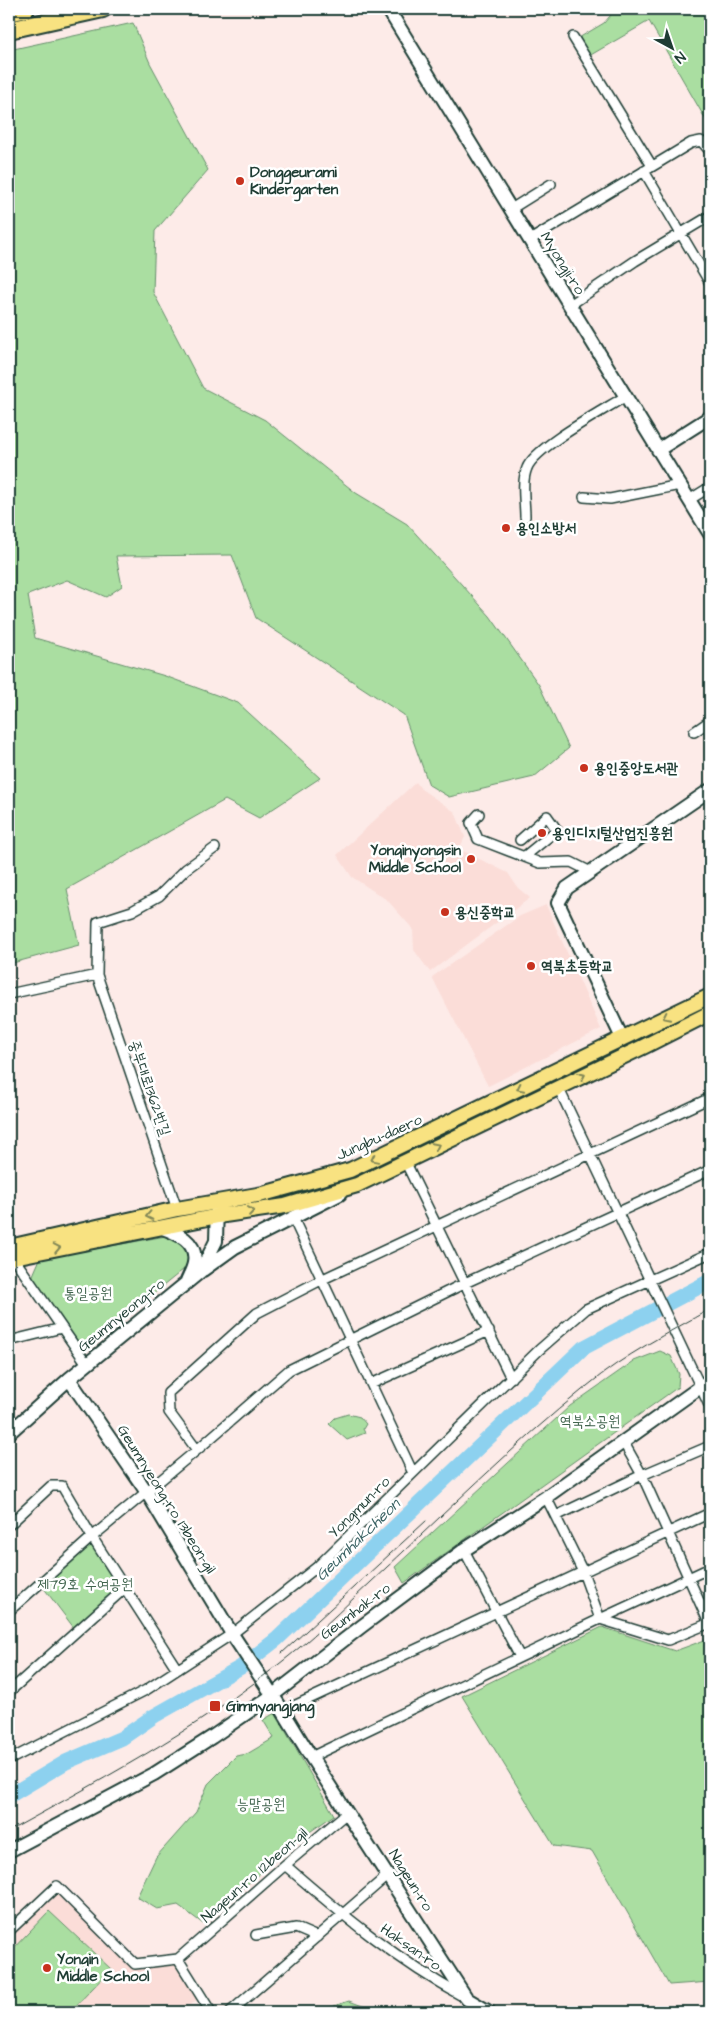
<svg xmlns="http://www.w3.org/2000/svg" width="719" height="2021" viewBox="0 0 719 2021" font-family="'Architects Daughter','Poor Story',sans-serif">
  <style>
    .built { fill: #fbddd8 }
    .green { fill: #aadea1; stroke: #648e6a }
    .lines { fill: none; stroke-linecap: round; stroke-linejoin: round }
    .river { stroke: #8dd1ef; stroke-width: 15 }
    .street-casing { stroke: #1f3d34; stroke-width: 12 }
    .secondary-casing { stroke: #1f3d34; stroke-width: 16 }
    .primary-casing { stroke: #1f3d34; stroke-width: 18 }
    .highway-casing { stroke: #1f3d34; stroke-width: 20 }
    .street { stroke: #fff; stroke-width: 9 }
    .secondary { stroke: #fff; stroke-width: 12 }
    .primary { stroke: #f8e281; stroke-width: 14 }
    .highway { stroke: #f8e281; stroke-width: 16 }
    .tram { stroke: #1f3d34; stroke-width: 1 }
    .oneway { stroke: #818757 }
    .poi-dot { fill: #c8321e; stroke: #fff; stroke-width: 2 }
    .labels { text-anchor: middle; stroke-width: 5; stroke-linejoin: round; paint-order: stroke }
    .poi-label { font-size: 15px; font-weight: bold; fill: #1f3d34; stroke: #fff; text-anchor: start }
    .street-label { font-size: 15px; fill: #1f3d34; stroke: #fff }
    .park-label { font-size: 15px; fill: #42654f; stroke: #fff }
    .water-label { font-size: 16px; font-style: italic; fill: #3a6263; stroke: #fff }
  </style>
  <rect width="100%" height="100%" fill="#fdebe8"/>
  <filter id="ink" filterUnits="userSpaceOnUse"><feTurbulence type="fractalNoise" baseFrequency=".02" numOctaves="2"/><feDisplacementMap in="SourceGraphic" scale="10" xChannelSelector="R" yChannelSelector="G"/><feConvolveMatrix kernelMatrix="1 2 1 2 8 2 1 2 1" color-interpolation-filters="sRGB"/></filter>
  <g filter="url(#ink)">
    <!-- built -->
    <path class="built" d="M416,782l5,7 34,23 10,25 -6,12 49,24 10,15 12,10 -100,74 -16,-22 -1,-21 -26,-29 -35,-23 -15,-22z
      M546,905l55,124 -113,57 -56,-109 88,-61z
      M56,1893l77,74 44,-4 22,35 -18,14h-172v-75z"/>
    <!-- green -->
    <path class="green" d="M616,9h94v118l-61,-106 -60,35 -12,-17 27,-16z
      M133,23l17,40 58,107 -53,61 -2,61 50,96 62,32 91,73 51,31 83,92 49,69 30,63 -35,29 -85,20 -20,-12 -25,-70 -148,-97 -24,-63 -116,1 6,30 -16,11 -39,-17 -39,15 7,43 130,38 73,27 82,75 -61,40 -34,-18 -158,89 12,56 -70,19v-914z
      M171,1235l12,5 6,12v13l-110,89 -49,-72 10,-23z
      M660,1351l11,5 8,18 -1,13 -274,196 -9,-16 175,-161 64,-45z
      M348,1414l12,3 6,7 -3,5 2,4 -18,7 -18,-16 6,-6z
      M91,1543l28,45 -45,40 -31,-41z
      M602,1627l73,24 35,-13v344l-41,3 -77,-134 -38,-5 -92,-150z
      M275,1713l59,102 -33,23 -99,85 -24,-18 -21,4 -20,-12 19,-40 40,-45 12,-28 28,-28 11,-2 27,-16 -11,-18z
      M49,1911l62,58 -41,43h-61v-59z
      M349,2001l30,11h-63z"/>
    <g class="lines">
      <!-- river -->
      <path class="river" d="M9,1796l57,-34 56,-24 32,-22 87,-49 36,-28 306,-291 127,-67"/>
      <defs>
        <path id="street" d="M573,37l79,129
          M644,171l66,112
          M511,209l40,-25
          M530,240l161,-97 10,-2 9,10
          M570,305l65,-44 75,-45
          M584,497l26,2 70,-14
          M689,500l21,-13
          M525,517c0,-15 -4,-35 2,-49 8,-21 77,-58 99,-72
          M694,732l16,-11
          M479,814l-8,9 7,16 62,24 31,-1 20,10
          M520,840l27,-24 10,14 -32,26
          M9,994l88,-19
          M558,1087l152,320
          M405,1161l106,217
          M177,1209l-80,-234 1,-53 34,-11 27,-15 27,-27 29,-21
          M293,1218l120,255
          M13,1257l74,107
          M9,1341l53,-13
          M371,1384l118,-53
          M624,1443l18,32 67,148
          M197,1450l-28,-38 -1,-19 89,-80 66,-34 387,-181
          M546,1497l37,75 17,47
          M556,1516l86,-41 68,-29
          M9,1525l42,-39h11l30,51 85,132
          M464,1550l56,107
          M9,1611l83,-74 105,-87 92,-80 176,-87 245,-113
          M600,1619l68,21 42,-17
          M9,1692l116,-104
          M283,1711l427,-198
          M311,1757l289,-138 110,-51
          M9,1760l137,-70 86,-56 85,-67 222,-217 47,-41 124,-56
          M285,1865c56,49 113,96 179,132
          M9,1931l48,-45 78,78 43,-5 33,53
          M256,1935l40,-7 21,9
          M178,1959l107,-94 63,-53
          M230,2012l158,-137"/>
        <path id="secondary" d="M388,9l322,525
          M658,450l52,-33
          M622,1038l-64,-135 9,-15 143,-98
          M160,1227c17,6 38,14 34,36 -1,6 -5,13 -7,18
          M203,1270l32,-23 105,-53
          M69,1379l77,112 86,143 51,77 28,46 156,242 22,13
          M9,1433l60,-54 132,-108 15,-30 1,-35
          M9,1851l145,-77 58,-37 61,-42 89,-69 102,-76 82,-53 164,-117"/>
        <path id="primary" d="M9,1247l168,-38 86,-15 87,-24 360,-174
          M9,1258l209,-42 67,-10 72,-21 288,-139 65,-33"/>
        <path id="highway" d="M9,13l17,-4
          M9,30l94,-21"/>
      </defs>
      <!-- street casing -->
      <use href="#street" class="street-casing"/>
      <!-- secondary casing -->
      <use href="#secondary" class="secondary-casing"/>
      <!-- primary casing -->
      <use href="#primary" class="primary-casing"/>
      <!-- highway casing -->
      <use href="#highway" class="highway-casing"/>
      <!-- street -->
      <use href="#street" class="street"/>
      <!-- secondary -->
      <use href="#secondary" class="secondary"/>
      <!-- primary -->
      <use href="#primary" class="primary"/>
      <!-- highway -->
      <use href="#highway" class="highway"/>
      <!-- tram -->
      <path class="tram" d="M282,1653l144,-132
        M9,1831c103,-57 207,-112 297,-189 23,-19 43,-40 65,-60 71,-66 140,-135 216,-196 37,-31 81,-53 123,-77"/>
    </g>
    <!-- one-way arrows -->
    <defs><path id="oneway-chevron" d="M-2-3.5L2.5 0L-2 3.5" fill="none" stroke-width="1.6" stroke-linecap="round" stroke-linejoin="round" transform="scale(1.25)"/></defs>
    <g class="oneway">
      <use href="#oneway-chevron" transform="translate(666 1017) rotate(154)"/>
      <use href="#oneway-chevron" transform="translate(582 1076) rotate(-25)"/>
      <use href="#oneway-chevron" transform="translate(520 1088) rotate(154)"/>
      <use href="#oneway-chevron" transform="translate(436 1146) rotate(-26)"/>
      <use href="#oneway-chevron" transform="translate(374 1159) rotate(154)"/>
      <use href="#oneway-chevron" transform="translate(251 1211) rotate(-8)"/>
      <use href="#oneway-chevron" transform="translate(149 1216) rotate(168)"/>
      <use href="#oneway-chevron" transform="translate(57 1248) rotate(-11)"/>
    </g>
  </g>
  <!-- markers -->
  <g class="poi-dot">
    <circle cx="240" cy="181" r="5"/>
    <circle cx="506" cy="528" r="5"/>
    <circle cx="584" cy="768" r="5"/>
    <circle cx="542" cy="833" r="5"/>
    <circle cx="471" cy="859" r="5"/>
    <circle cx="445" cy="912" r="5"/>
    <circle cx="531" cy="966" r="5"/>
    <rect x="209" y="1700" width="12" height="12" rx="2.5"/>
    <circle cx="47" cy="1968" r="5"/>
  </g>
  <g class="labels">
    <!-- poi labels -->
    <g class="poi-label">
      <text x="250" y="177">Donggeurami<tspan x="250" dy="17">Kindergarten</tspan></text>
      <text x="516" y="533">용인소방서</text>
      <text x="594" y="773">용인중앙도서관</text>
      <text x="552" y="838">용인디지털산업진흥원</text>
      <text x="461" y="855" text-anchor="end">Yonginyongsin<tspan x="461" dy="17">Middle School</tspan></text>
      <text x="455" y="917">용신중학교</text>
      <text x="541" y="971">역북초등학교</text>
      <text x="226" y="1711">Gimnyangjang</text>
      <text x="57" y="1964">Yongin<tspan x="57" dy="17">Middle School</tspan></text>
    </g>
    <!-- street labels -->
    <g class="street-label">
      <text transform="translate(563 263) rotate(58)" y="5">Myongji-ro</text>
      <text transform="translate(150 1088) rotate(71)" y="5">중부대로1362번길</text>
      <text transform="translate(379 1137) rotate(-24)" y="5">Jungbu-daero</text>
      <text transform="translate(121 1315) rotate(-39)" y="5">Geumnyeong-ro</text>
      <text transform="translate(167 1499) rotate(58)" y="5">Geumnyeong-ro 13beon-gil</text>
      <text transform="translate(359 1507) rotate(-45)" y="5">Yongmun-ro</text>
      <text transform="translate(355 1611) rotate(-37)" y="5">Geumhak-ro</text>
      <text transform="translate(254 1875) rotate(-41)" y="5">Nageun-ro 12beon-gil</text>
      <text transform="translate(411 1880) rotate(58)" y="5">Nageun-ro</text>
      <text transform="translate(411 1947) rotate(35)" y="5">Haksan-ro</text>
    </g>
    <!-- park labels -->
    <g class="park-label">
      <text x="88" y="1298">통일공원</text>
      <text x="590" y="1426">역북소공원</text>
      <text x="85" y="1589">제79호 수여공원</text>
      <text x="261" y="1809">능말공원</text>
    </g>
    <!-- water labels -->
    <g class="water-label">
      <text transform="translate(357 1539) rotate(-44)" y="6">Geumhakcheon</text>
    </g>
  </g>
  <!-- margin -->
  <rect width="719" height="2021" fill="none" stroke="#fff" stroke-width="30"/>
  <rect x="15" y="15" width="689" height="1991" fill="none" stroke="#1f3d34" stroke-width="2" filter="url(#ink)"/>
  <!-- north arrow -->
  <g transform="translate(672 48) rotate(140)" stroke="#ffffff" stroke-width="4" paint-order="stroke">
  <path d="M0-4L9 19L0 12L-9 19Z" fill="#1f3d34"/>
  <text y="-8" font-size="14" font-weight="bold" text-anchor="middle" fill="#1f3d34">N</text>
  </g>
</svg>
